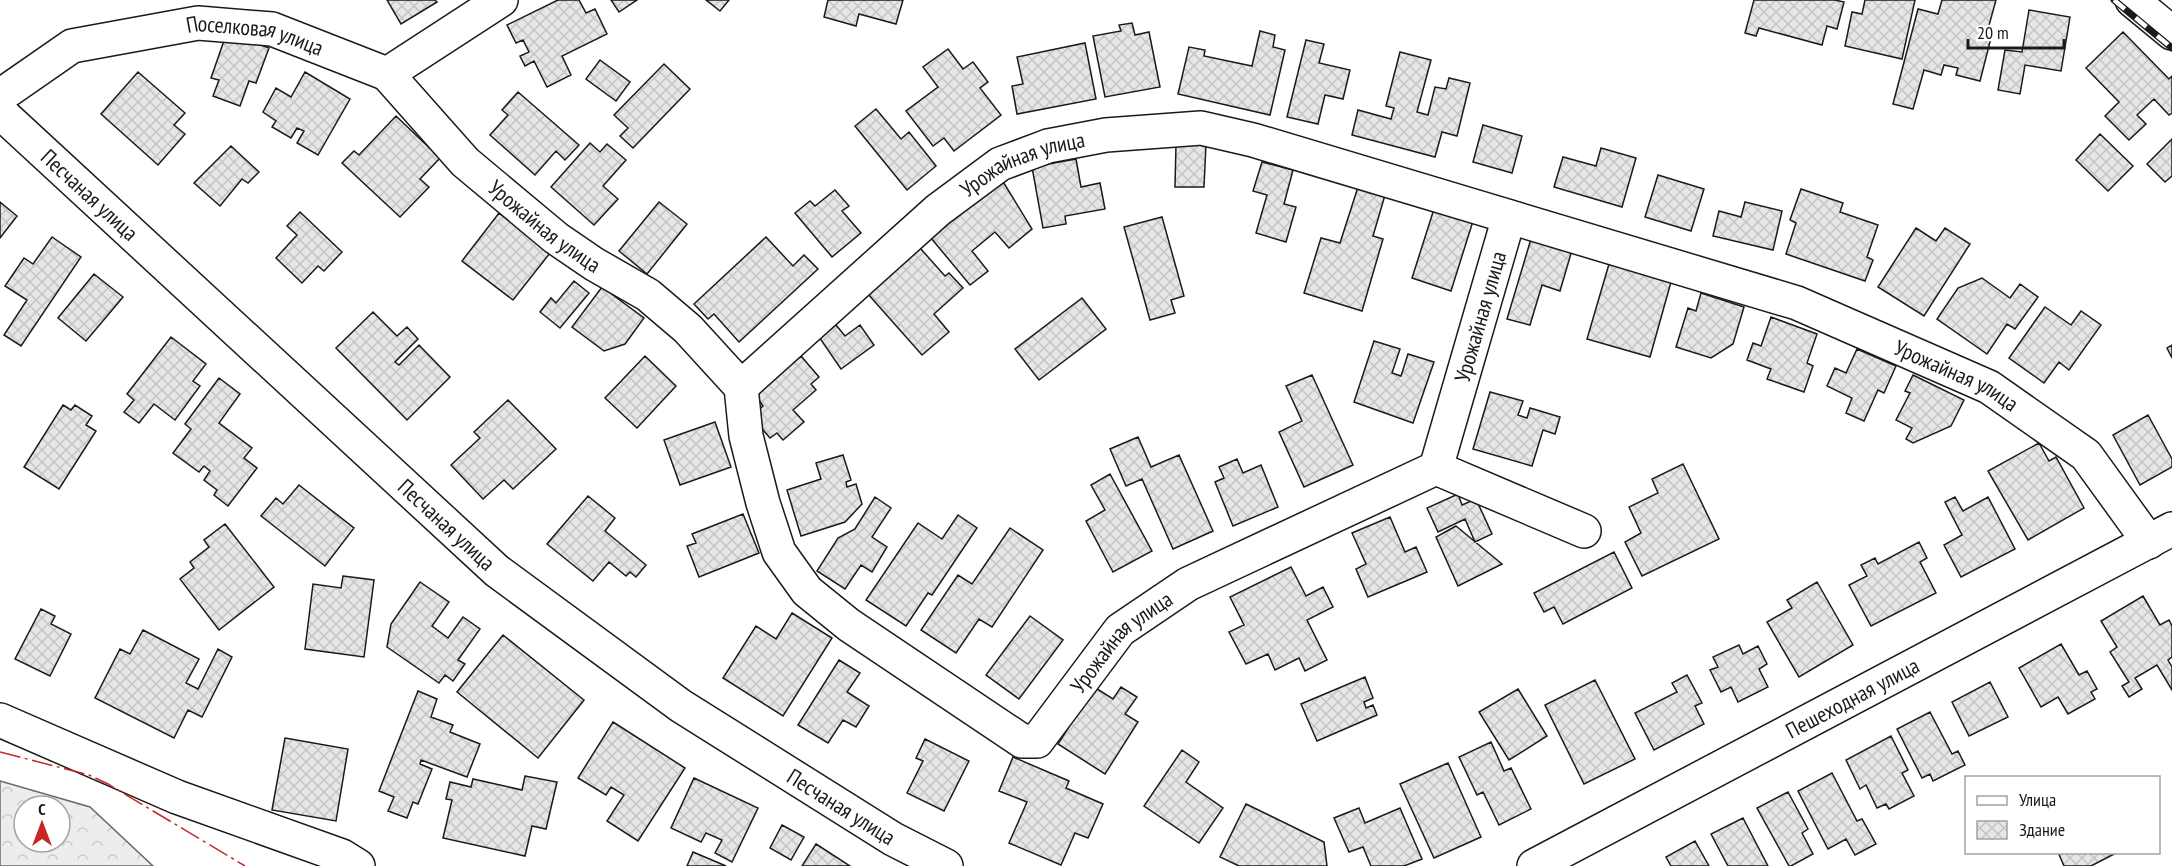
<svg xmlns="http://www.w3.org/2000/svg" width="2172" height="866" viewBox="0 0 2172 866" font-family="'PT Sans Narrow',sans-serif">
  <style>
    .forest { fill: url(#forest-crowns); stroke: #6a6a6a; stroke-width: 1.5; fill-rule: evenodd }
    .building { fill: url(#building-cross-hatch); stroke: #1a1a1a; stroke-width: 1.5 }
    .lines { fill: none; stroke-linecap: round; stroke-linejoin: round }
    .minor-casing { stroke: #1a1a1a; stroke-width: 36 }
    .minor { stroke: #fff; stroke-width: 33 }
    .rail-casing { stroke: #1a1a1a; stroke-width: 7 }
    .rail { stroke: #fff; stroke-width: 4.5; stroke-dasharray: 14; stroke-linecap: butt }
    .power { stroke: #c62828; stroke-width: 1.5; stroke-dasharray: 21 4.5 3 4.5; stroke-linecap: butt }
    .labels { text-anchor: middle; stroke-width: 4.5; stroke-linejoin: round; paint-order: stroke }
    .street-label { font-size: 22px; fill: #1a1a1a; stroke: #fff }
  </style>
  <defs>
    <pattern id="forest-crowns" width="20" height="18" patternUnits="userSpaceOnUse" patternTransform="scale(1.5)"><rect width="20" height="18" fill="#ededed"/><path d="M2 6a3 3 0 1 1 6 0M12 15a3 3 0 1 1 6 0" fill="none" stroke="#cbcbcb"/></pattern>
    <pattern id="building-cross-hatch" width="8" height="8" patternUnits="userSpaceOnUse" patternTransform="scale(1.5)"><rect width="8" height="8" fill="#e6e6e6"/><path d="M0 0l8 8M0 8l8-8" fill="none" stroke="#c5c5c5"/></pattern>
  </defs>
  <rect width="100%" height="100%" fill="#fff"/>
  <!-- forest -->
  <path class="forest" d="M0,781l90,26 63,59h-153zM24,806h36v36h-36z"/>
  <!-- building -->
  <path class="building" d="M387,0h48l2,2 -36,22z
    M558,0h21l7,13 9,-4 12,25 -45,22 9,19 -24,12 -13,-26 -9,5 -5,-10 9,-4 -6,-12 -7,3 -9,-18z
    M611,0h26l-18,12z
    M706,0h23l-9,11z
    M828,0h75l-7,24 -37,-10 -3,12 -32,-9z
    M1754,0h81l9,2 -7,27 -10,-3 -5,19 -63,-17 -3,8 -11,-3z
    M1865,0h50l-13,59 -57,-13 7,-34 10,2z
    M1942,0h54l-8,29 5,1 -13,51 -24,-6 2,-7 -14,-3 -3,10 -17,-5 -11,39 -20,-5 25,-95 20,5z
    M2029,10l41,7 -9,54 -36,-6 -5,29 -22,-4 7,-40 17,2z
    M1132,23l3,12 14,-3 11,55 -55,10 -12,-61 28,-5 -2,-6z
    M1260,31l15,4 -2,12 12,3 -15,65 -92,-21 11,-47 16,3 -1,6 48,10z
    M227,32l42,16 -13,35 -7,-2 -9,25 -27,-10 6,-16 -8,-2z
    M2123,32l46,47 3,-3v37l-3,2 -15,-16 -17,16 9,9 -17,16 -24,-24 14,-14 -33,-34z
    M1306,40l18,4 -5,19 31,7 -7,29 -18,-4 -7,29 -31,-7z
    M1085,43l11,56 -79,15 -5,-28 11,-2 -6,-27z
    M948,49l15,20 10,-7 15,20 -8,6 21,27 -47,36 -10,-13 -11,8 -27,-35 32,-24 -15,-20z
    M1400,52l31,8 -14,52 11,3 7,-28 11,2 3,-11 21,5 -13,53 -15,-4 -7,25 -83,-22 6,-25 33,9 3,-11 -8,-2z
    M600,60l30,22 -14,19 -30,-22z
    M664,64l26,25 -57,59 -13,-12 8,-8 -14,-13z
    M138,72l47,41 -11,12 11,9 -27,31 -57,-51z
    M305,72l45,27 -32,56 -21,-12 7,-12 -7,-3 -6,10 -19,-11 4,-6 -13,-9 13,-24 15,9z
    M518,92l61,53 -14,15 -9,-9 -21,24 -45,-40 18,-20 -6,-5z
    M876,109l25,30 8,-7 27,34 -29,24 -52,-64z
    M396,116l44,42 -20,21 9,8 -29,30 -58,-54 12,-12 5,4z
    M1483,125l39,11 -10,37 -39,-11z
    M2100,134l33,32 -25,25 -32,-31z
    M2172,139v37l-7,6 -18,-18z
    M590,143l10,9 7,-8 19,16 -23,26 15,13 -24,26 -43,-38z
    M1176,144h30l-2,43h-29z
    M231,146l28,26 -11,11 -6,-4 -22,27 -26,-23z
    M1601,148l35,10 -14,49 -68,-20 9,-30 33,9z
    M1076,159l5,28 19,-4 5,26 -40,7 1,8 -23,4 -11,-61z
    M1262,162l31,8 -9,34 12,3 -10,35 -30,-9 11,-38 -14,-4z
    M1658,175l46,14 -13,42 -46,-14z
    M1002,180l30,49 -23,19 -14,-16 -23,19 16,20 -18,14 -39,-47z
    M1358,187l27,8 -12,41 10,3 -21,72 -58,-18 17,-55 19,5z
    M1801,189l42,14 -3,9 38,13 -11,32 6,3 -8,21 -79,-27 10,-31 -6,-3z
    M835,190l14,16 -7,5 19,22 -29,24 -37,-44 15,-12 5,5z
    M0,202l17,14 -17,22z
    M659,202l28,22 -40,50 -28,-23z
    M1745,202l37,9 -9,39 -60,-14 6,-25 22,6z
    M1434,209l39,12 -22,70 -39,-13z
    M300,212l42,40 -18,19 -6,-5 -16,17 -26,-25 21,-23 -10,-9z
    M499,213l51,40 -37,47 -51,-39z
    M1162,217l22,79 -13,4 4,13 -25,7 -26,-93z
    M1916,228l20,13 9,-13 25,16 -46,72 -46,-29z
    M52,237l29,20 -60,89 -17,-11 23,-35 -22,-14 19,-28 9,6z
    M766,237l27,29 11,-11 14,14 -79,73 -25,-28 -6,5 -14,-15z
    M1531,239l41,11 -12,41 -18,-6 -12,40 -23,-6z
    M920,248l25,28 4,-3 14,15 -29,26 15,18 -27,23 -54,-61z
    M1609,264l62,18 -21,75 -63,-18z
    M94,274l29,23 -37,44 -28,-23z
    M1982,278l28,20 10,-14 18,13 -23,32 -8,-5 -20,30 -50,-35 21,-31z
    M574,281l15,12 -29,35 -20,-16 11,-14 5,5z
    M602,287l42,31 -19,26 -21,7 -32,-24z
    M1701,293l43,14 -11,37 -22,14 -35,-11 12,-39 8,3z
    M1082,298l24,31 -67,51 -24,-31z
    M2045,307l26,18 10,-14 20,14 -32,45 -10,-8 -15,21 -35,-25z
    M373,312l24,24 10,-9 11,12 -23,23 4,3 20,-20 31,32 -43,43 -71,-72z
    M1771,317l46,17 -10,29 6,3 -9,26 -37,-13 4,-10 -24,-9 6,-17 8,3z
    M836,325l9,11 15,-11 14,20 -33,24 -22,-32z
    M171,337l35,27 -13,17 7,5 -25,34 -21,-16 -15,19 -15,-11 10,-12 -7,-6z
    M1374,341l26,8 -8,24 9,3 7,-22 26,8 -21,61 -59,-21z
    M2172,345v13l-5,-10z
    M1857,349l39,17 -12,27 -6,-3 -14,31 -18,-8 6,-15 -25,-12 8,-18 11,5z
    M645,356l31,30 -39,42 -32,-30z
    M801,356l18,21 -8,7 5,6 -23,20 11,12 -21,18 -6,-7 -7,5 -19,-22 12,-10 -8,-11z
    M1312,375l41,90 -49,22 -25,-55 23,-11 -16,-35z
    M1913,375l51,25 -13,26 -38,17 -7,-4 6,-11 -16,-8 14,-27 -5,-2z
    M219,378l21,16 -21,29 33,25 -8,10 13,10 -29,38 -14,-11 3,-5 -13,-10 6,-9 -6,-5 -5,6 -26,-19 18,-24 -6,-5z
    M1490,392l33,9 -5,14 9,3 3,-10 30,9 -5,17 -12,-4 -11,36 -59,-17z
    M508,400l48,49 -43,40 -9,-9 -21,19 -32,-34 29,-27 -6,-6z
    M63,405l8,5 4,-5 17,11 -6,9 10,6 -37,58 -35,-22z
    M2148,415l24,44v8l-32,18 -27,-50z
    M715,422l16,45 -51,18 -16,-45z
    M1138,437l13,30 28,-12 34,76 -40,18 -31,-70 -16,7 -16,-37z
    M2039,443l10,18 7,-4 28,51 -56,32 -40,-69z
    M843,455l8,25 -5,2 1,5 9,-3 6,20 -17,18 -44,14 -14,-46 34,-11 -5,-16z
    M1237,459l6,14 18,-8 17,42 -45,19 -18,-44 9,-4 -5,-11z
    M1683,464l36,75 -77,37 -17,-34 16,-9 -12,-26 29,-14 -6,-14z
    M1110,474l42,77 -39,21 -27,-51 19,-11 -14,-25z
    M299,485l55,43 -29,38 -64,-50 15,-18 7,6z
    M1458,494l4,11 14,-6 16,35 -17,8 -10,-23 -27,13 -11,-24z
    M588,496l27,22 -10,13 41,34 -10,12 -6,-5 -4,4 -17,-14 -16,19 -46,-37z
    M875,497l16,11 -19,29 15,10 -15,25 -11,-7 -16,24 -28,-18 21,-33 17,-9z
    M1955,497l8,14 25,-14 27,52 -54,28 -17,-32 18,-10 -17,-33z
    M743,514l16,39 -60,24 -12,-31 9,-3 -4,-9z
    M958,515l19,13 -45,67 -4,-2 -22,33 -40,-26 52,-77 24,16z
    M1390,517l15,35 11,-5 11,25 -59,25 -12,-28 10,-5 -14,-31z
    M225,524l49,63 -55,43 -39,-51 14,-11 -4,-6 19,-15 -5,-7z
    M1456,526l46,38 -44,22 -22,-49z
    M1010,528l33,22 -51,77 -13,-8 -23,34 -35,-23 37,-55 14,9z
    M1919,542l8,16 -7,4 16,31 -65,33 -22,-41 18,-9 -6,-11 14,-7 3,6z
    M1614,552l18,36 -69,36 -9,-17 -10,5 -10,-19z
    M1291,567l15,29 17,-9 10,20 -26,13 20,40 -22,11 -6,-13 -24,12 -7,-16 -22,10 -17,-32 15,-7 -14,-28z
    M343,576l31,4 -10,77 -59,-8 8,-65 28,4z
    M420,582l29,20 -17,24 16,12 15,-21 17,12 -22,31 7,4 -12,17 -8,-6 -6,8 -52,-36 4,-23z
    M1817,582l36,63 -54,32 -32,-55 25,-14 -5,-8z
    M2143,596l17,29 9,-5 3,6v31l-4,3 4,7v23l-15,-25 -22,13 7,11 -13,8 -7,-11 7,-4 -19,-30 7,-5 -16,-26z
    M41,609l14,7 -4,8 20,10 -21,42 -35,-17z
    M792,613l40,25 -49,78 -60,-38 33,-52 20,13z
    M1030,616l33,24 -44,59 -33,-24z
    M143,630l56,29 -13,24 12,6 20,-40 14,8 -30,60 -14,-7 -14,28 -79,-40 25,-49 10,5z
    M503,635l81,65 -46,58 -81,-66z
    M2061,644l18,31 8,-4 10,18 -6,3 4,7 -27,15 -10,-17 -17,10 -22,-39z
    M1739,645l4,9 15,-8 9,18 -8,5 9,18 -30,15 -7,-15 -10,5 -11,-22 8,-3 -5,-10z
    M839,660l21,13 -13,19 22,14 -13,21 -13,-7 -15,23 -30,-18z
    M1687,675l15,28 -7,3 9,18 -50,26 -19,-37 42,-21 -5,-9z
    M1365,677l8,21 -9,4 2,6 7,-3 4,10 -60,26 -16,-37z
    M1595,680l40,79 -51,25 -39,-79z
    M1990,682l18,35 -39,19 -17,-34z
    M1094,687l19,12 8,-12 16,10 -12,17 13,8 -33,52 -47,-30z
    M1518,689l29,47 -38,24 -30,-48z
    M418,691l19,8 -6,18 22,8 -3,7 30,12 -13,33 -46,-17 -1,4 12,5 -14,35 -5,-2 -6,16 -19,-7 6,-14 -15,-6z
    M1930,712l22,42 6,-3 7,14 -32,16 -3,-7 -8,4 -25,-49z
    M613,722l72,46 -47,73 -31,-20 17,-26 -13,-8 -5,8 -28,-17z
    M1891,736l17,34 -6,3 12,23 -25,13 -3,-5 -9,4 -11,-23 -6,4 -14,-29z
    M285,738l63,11 -12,72 -64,-11z
    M925,739l44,22 -25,50 -37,-18 16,-32 -7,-3z
    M1491,742l13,29 7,-3 20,41 -32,16 -16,-33 -6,3 -18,-38z
    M1182,750l17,12 -13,20 37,26 -24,35 -55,-37z
    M1013,757l56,24 -3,7 37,16 -15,34 -13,-5 -14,32 -52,-22 18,-41 -28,-11z
    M1448,763l33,74 -47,21 -34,-74z
    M1832,773l25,48 5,-2 14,25 -21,11 -9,-16 -18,10 -30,-58z
    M525,776l32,6 -11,47 -14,-3 -7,30 -82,-18 9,-38 -6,-1 4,-17 21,5 2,-8 49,11z
    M694,778l64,30 -26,54 -17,-9 7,-13 -16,-7 -5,9 -30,-14z
    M1788,792l20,37 -6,4 11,21 -22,12h-2l-32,-58z
    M1246,804l78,38 3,24h-88l-19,-9z
    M1359,808l6,15 35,-15 22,51 -18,7h-33l-8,-19 -14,5 -15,-34z
    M1743,818l25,48h-40l-17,-32z
    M782,825l22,12 -13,23 -21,-12z
    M1695,841l14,25h-38l-5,-9z
    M816,844l34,22h-48z
    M693,852l33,14h-39z
    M2058,852h60l-27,14h-27z"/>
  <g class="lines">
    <defs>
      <g id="minor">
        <path d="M2132,0l40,33"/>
        <path id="s1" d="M387,74l78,88 91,76 38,26 54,31 40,34 53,58 5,49 17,67 16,49 28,39 42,34 173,116h15l83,-111 68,-46 248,-116 73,-251"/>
        <path id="s2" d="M0,96l72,-50 126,-23 74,6 115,45 114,-74"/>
        <path id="s3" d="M0,112l497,459 184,135 212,133 53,27"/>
        <path id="s4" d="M741,387l197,-177 62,-46 48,-18 58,-11 95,-7 52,12 544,163 192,84 97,68 63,87"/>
        <path d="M1436,468l148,63"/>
        <path d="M0,720l177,77 165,59 16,10"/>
        <path id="s5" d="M1534,866l638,-337"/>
      </g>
    </defs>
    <!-- minor casing -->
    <use href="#minor" class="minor-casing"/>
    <!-- minor -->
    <use href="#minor" class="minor"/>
    <defs>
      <path id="rail" d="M2114,0l58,48"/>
    </defs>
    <!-- rail casing -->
    <use href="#rail" class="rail-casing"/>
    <!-- rail -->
    <use href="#rail" class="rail"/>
    <!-- power -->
    <path class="power" d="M0,752l89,23 19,9 137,82"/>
  </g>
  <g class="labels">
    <!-- street labels -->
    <g class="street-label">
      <text dy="8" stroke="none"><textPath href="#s2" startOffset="274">Поселковая улица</textPath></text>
      <text dy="8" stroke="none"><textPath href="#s4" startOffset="363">Урожайная улица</textPath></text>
      <text dy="8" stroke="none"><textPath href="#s3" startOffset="122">Песчаная улица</textPath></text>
      <text dy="8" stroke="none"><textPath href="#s1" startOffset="220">Урожайная улица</textPath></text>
      <text dy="8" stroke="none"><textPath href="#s1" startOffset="1623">Урожайная улица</textPath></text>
      <text dy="8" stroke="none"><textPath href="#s4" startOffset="1344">Урожайная улица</textPath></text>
      <text dy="8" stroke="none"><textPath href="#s3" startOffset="608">Песчаная улица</textPath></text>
      <text dy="8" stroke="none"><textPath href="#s1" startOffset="1102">Урожайная улица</textPath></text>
      <text dy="8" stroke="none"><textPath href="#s5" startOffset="360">Пешеходная улица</textPath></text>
      <text dy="8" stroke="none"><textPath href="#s3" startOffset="1094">Песчаная улица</textPath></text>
    </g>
  </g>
  <!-- legend -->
  <rect x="1965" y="776" width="195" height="78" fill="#ffffff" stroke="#a3a3a3" stroke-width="1.5"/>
  <rect x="1977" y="796" width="30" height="9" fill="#ffffff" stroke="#a3a3a3" stroke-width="1.5"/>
  <text x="2019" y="806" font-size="18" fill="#1a1a1a">Улица</text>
  <rect x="1977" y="821" width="30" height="18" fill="url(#building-cross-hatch)" stroke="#a3a3a3" stroke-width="1.5"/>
  <text x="2019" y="836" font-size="18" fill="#1a1a1a">Здание</text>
  <!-- north arrow -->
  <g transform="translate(42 824)"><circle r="28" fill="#ffffff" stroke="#a3a3a3" stroke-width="1.5"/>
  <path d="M0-4.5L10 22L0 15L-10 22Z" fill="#c62828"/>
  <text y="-9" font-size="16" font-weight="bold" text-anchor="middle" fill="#1a1a1a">С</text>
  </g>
  <!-- scale -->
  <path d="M1968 39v9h96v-9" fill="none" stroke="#1a1a1a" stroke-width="3"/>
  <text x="1977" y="39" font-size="18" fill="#1a1a1a" stroke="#ffffff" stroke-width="4.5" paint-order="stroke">20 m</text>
</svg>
